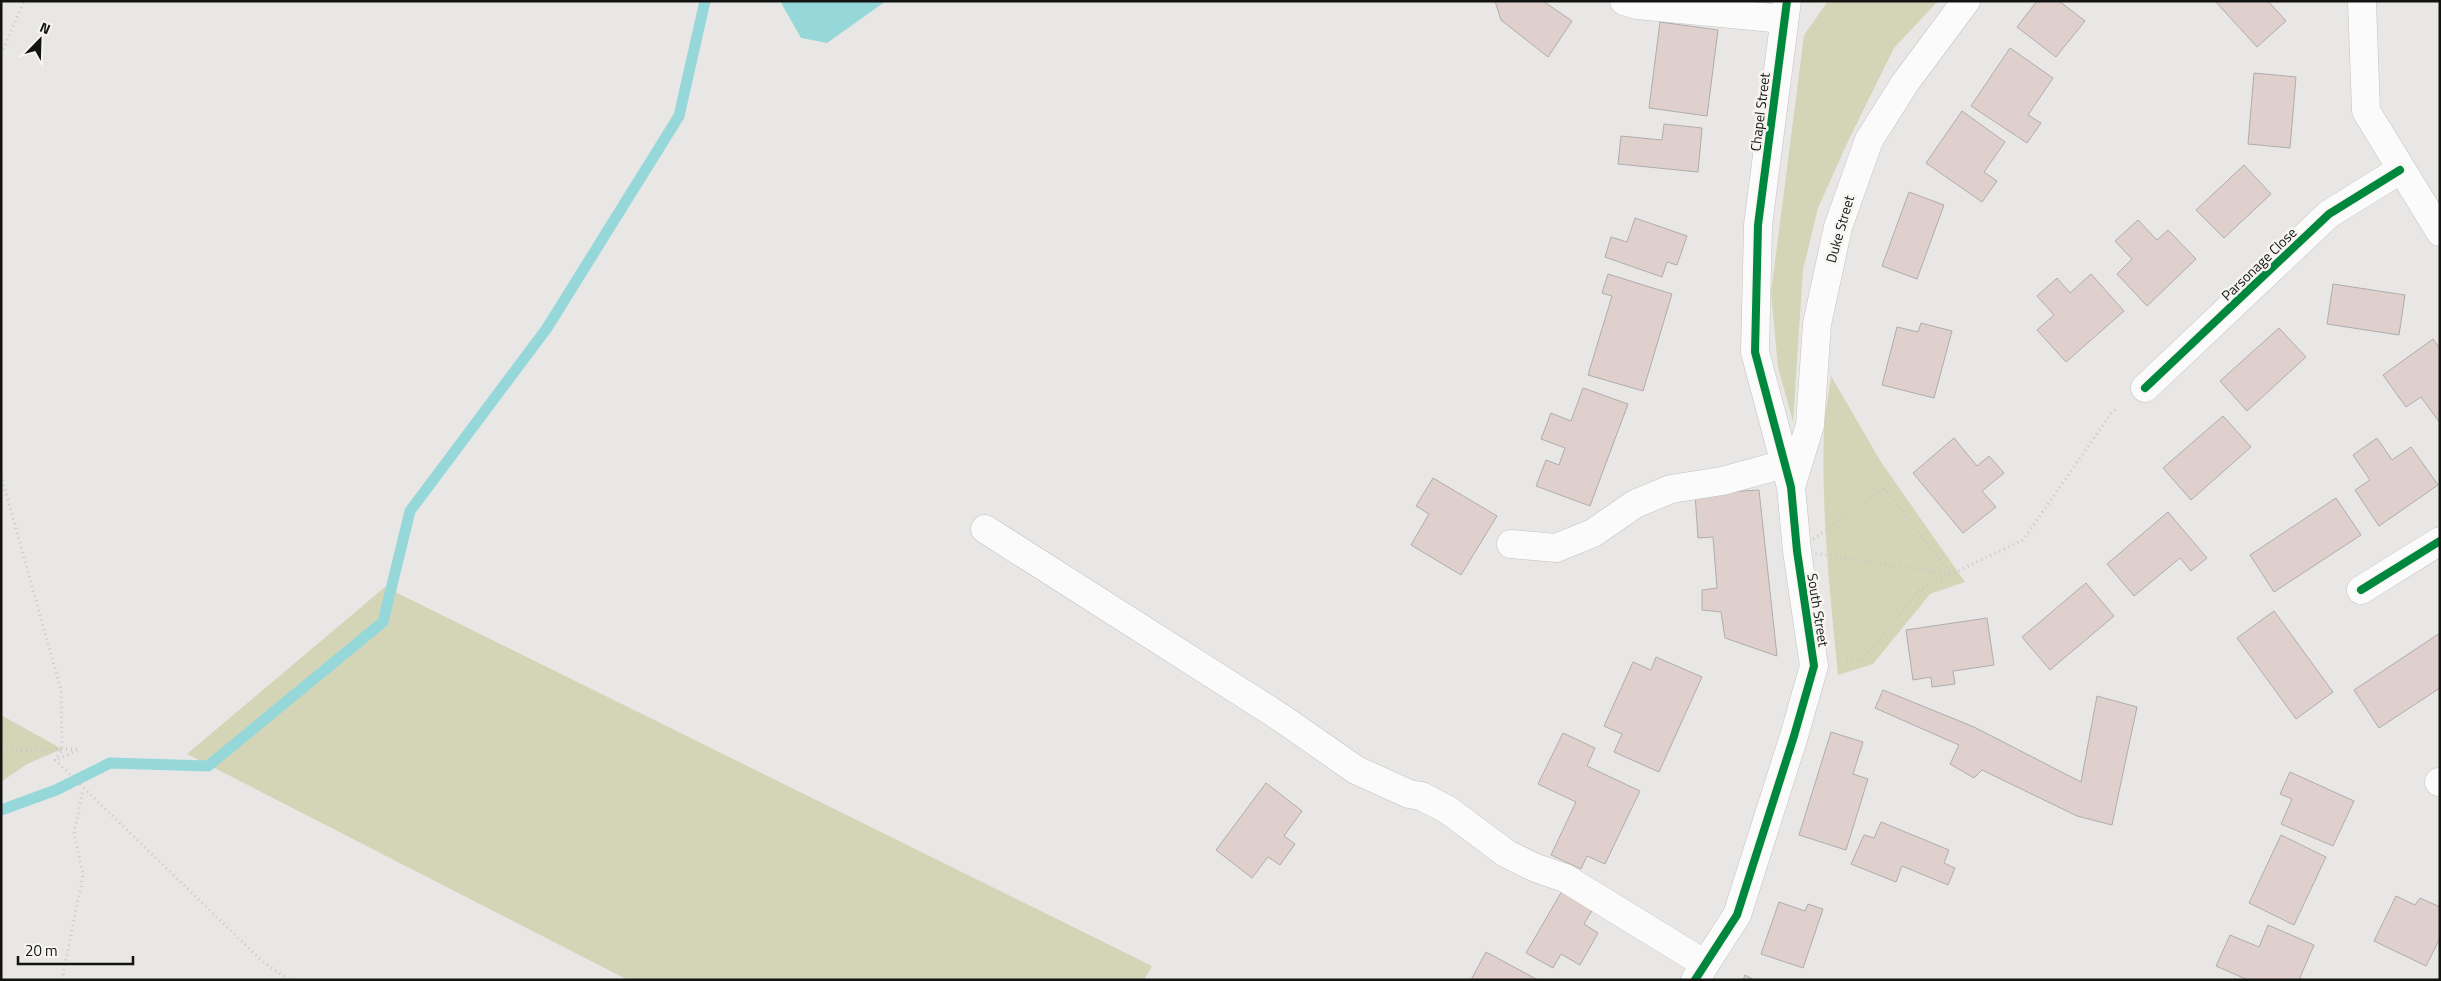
<svg xmlns="http://www.w3.org/2000/svg" width="2441" height="981" viewBox="0 0 2441 981" font-family="'Titillium Web',sans-serif">
  <style>
    .green { fill: #d3d5b6 }
    .water { fill: #96d8da }
    .lines { fill: none; stroke-linecap: round; stroke-linejoin: round }
    .stream { stroke: #96d8da; stroke-width: 11 }
    .building { fill: #dfd0cd; stroke: #aeadac }
    .minor-casing { stroke: #c2c2c1; stroke-width: 29 }
    .path { stroke: #c8c8c7; stroke-width: 3; stroke-dasharray: 1 4; stroke-linecap: butt }
    .minor { stroke: #fcfbfb; stroke-width: 28 }
    .cycleway-casing { stroke: #f6f5f1; stroke-width: 11 }
    .cycleway { stroke: #00873e; stroke-width: 8 }
    .labels { text-anchor: middle; stroke-width: 5; stroke-linejoin: round; paint-order: stroke }
    .street-label { font-size: 14px; fill: #131312; stroke: #f6f5f1 }
  </style>
  <rect width="100%" height="100%" fill="#e8e7e5"/>
  <!-- green -->
  <path class="green" d="M1828,1h110l-44,47 -45,91 -31,69 -15,62 -10,152 -15,-55 -7,-74 33,-258z
    M1831,376l50,86 84,120 -35,12 -57,70 -35,11c-8,-82 -17,-164 -14,-247 1,-17 5,-35 7,-52z
    M385,587l767,379 -8,14h-516l-441,-226z
    M1,715l61,34 -35,15 -26,18z"/>
  <!-- water -->
  <path class="water" d="M780,1h106l-59,42 -26,-5z"/>
  <g class="lines">
    <!-- stream -->
    <path class="stream" d="M1,810l55,-20 54,-27 98,3 175,-144 27,-111 137,-183 132,-212 26,-115"/>
  </g>
  <!-- building -->
  <path class="building" d="M1495,1h48l29,20 -24,36 -47,-37z
    M2037,1h22l26,20 -29,36 -39,-30z
    M2215,1h53l18,20 -29,26z
    M1660,22l58,8 -11,86 -58,-8z
    M2010,48l43,30 -25,37 13,8 -14,20 -56,-37z
    M2254,73l42,4 -6,71 -42,-4z
    M1962,111l43,31 -21,30 13,9 -15,21 -56,-39z
    M1664,124l38,4 -4,44 -80,-8 3,-28 41,4z
    M2244,165l27,29 -47,44 -28,-28z
    M1909,192l35,13 -27,74 -35,-13z
    M1635,218l52,18 -10,29 -10,-3 -5,15 -57,-20 6,-20 16,5z
    M2138,220l19,20 11,-10 28,29 -49,47 -30,-32 15,-15 -17,-18z
    M1608,274l64,20 -29,97 -55,-16 24,-79 -10,-3z
    M2091,274l33,37 -58,51 -29,-32 17,-15 -17,-19 20,-18 13,15z
    M2333,284l72,11 -6,40 -72,-11z
    M1921,323l31,8 -18,67 -52,-13 15,-58 21,5z
    M2279,328l27,29 -59,54 -27,-30z
    M2433,339l7,10v74l-19,-26 -15,10 -23,-32z
    M1583,388l45,16 -38,102 -54,-20 10,-26 13,5 6,-17 -24,-9 10,-26 20,8z
    M2223,416l28,31 -60,53 -28,-32z
    M1954,438l23,28 12,-10 15,17 -22,18 14,16 -33,26 -50,-60z
    M2377,438l15,22 19,-13 27,38 -59,41 -24,-36 15,-10 -17,-25z
    M1433,478l64,38 -36,59 -50,-30 18,-31 -13,-8z
    M1759,490l18,166 -52,-18 -4,-26 -19,-2v-20l15,-2 -4,-51 -15,1 -3,-44z
    M2336,498l25,37 -87,57 -24,-37z
    M2168,512l39,46 -16,13 -11,-13 -46,38 -27,-32z
    M2086,583l28,33 -64,54 -28,-33z
    M2274,611l59,81 -37,27 -59,-81z
    M1987,618l7,47 -41,6 2,13 -23,3 -1,-10 -18,3 -7,-50z
    M2440,633v55l-61,40 -25,-38z
    M1656,657l46,20 -43,95 -45,-20 8,-18 -18,-8 29,-64 18,8z
    M1883,690l91,37 107,55 16,-86 40,11 -25,118 -35,-9 -95,-46 -8,8 -24,-14 9,-19 -84,-37z
    M1831,732l32,10 -10,32 15,5 -22,71 -47,-15z
    M1563,733l32,15 -8,18 53,25 -35,73 -18,-8 -6,13 -30,-14 25,-53 -38,-18z
    M2290,772l64,29 -21,45 -52,-22 11,-25 -12,-5z
    M1266,783l36,28 -18,25 11,8 -15,21 -12,-8 -16,21 -36,-28z
    M1881,822l68,28 -5,13 11,5 -7,17 -46,-19 -6,16 -45,-18 13,-29 10,3z
    M2281,835l45,22 -32,68 -45,-22z
    M1562,891l31,18 -9,15 14,9 -18,32 -19,-11 -8,14 -27,-15z
    M2396,896l19,9 5,-7 20,9v31l-14,28 -52,-25z
    M1779,902l26,9 3,-7 15,5 -20,59 -42,-14z
    M2268,925l46,20 -15,35h-51l-32,-14 14,-31 29,12z
    M1486,952l52,28h-67z
    M1745,975l9,5h-11z"/>
  <g class="lines">
    <defs>
      <path id="minor" d="M1624,1l13,4 147,14
        M2362,1l4,110 74,121
        M2145,388l184,-174 71,-44
        M1791,487l19,-62 7,-101 21,-97 31,-87 36,-57 61,-82
        M985,529l295,188 76,53 53,24 12,2 27,14 59,44 29,14 29,10 140,86
        M1511,544l45,4 37,-15 42,-29 36,-15 51,-8 63,-17
        M2361,590l79,-49
        M2439,782h1
        M1695,980l42,-65 57,-179 20,-70 -17,-115 -6,-64 -36,-135 3,-127 29,-224"/>
    </defs>
    <!-- minor casing -->
    <use href="#minor" class="minor-casing"/>
    <!-- path -->
    <path class="path" d="M1,54l23,-53
      M1,475l60,215 1,59 -7,11 207,201 27,19
      M1884,488l67,86 -154,-23z
      M1847,662l16,-2 57,-71 103,-49 89,-128 5,-4
      M1,751l78,-2 -22,11
      M62,980l21,-105 -9,-42 9,-44"/>
    <!-- minor -->
    <use href="#minor" class="minor"/>
    <defs>
      <path id="cycleway" d="M2145,388l184,-174 71,-44
        M2361,590l79,-49
        M1695,980l42,-65 57,-179 20,-70 -17,-115 -6,-64 -36,-135 3,-127 29,-224"/>
    </defs>
    <!-- cycleway casing -->
    <use href="#cycleway" class="cycleway-casing"/>
    <!-- cycleway -->
    <use href="#cycleway" class="cycleway"/>
  </g>
  <g class="labels">
    <!-- street labels -->
    <g class="street-label">
      <text transform="translate(1760 112) rotate(-83)" y="5">Chapel Street</text>
      <text transform="translate(1840 229) rotate(-74)" y="5">Duke Street</text>
      <text transform="translate(2259 264) rotate(-44)" y="5">Parsonage Close</text>
      <text transform="translate(1818 610) rotate(81)" y="5">South Street</text>
    </g>
  </g>
  <!-- border -->
  <rect width="2441" height="981" fill="none" stroke="#131312" stroke-width="5"/>
  <!-- north arrow -->
  <g transform="translate(40 40) rotate(23)" stroke="#f6f5f1" stroke-width="4" paint-order="stroke">
  <path d="M0-4L9 19L0 12L-9 19Z" fill="#131312"/>
  <text y="-8" font-size="14" font-weight="bold" text-anchor="middle" fill="#131312">N</text>
  </g>
  <!-- scale -->
  <path d="M18 956v8h115v-8" fill="none" stroke="#131312" stroke-width="2.5"/>
  <text x="25" y="956" font-size="15" fill="#131312" stroke="#f6f5f1" stroke-width="4" paint-order="stroke">20 m</text>
</svg>
